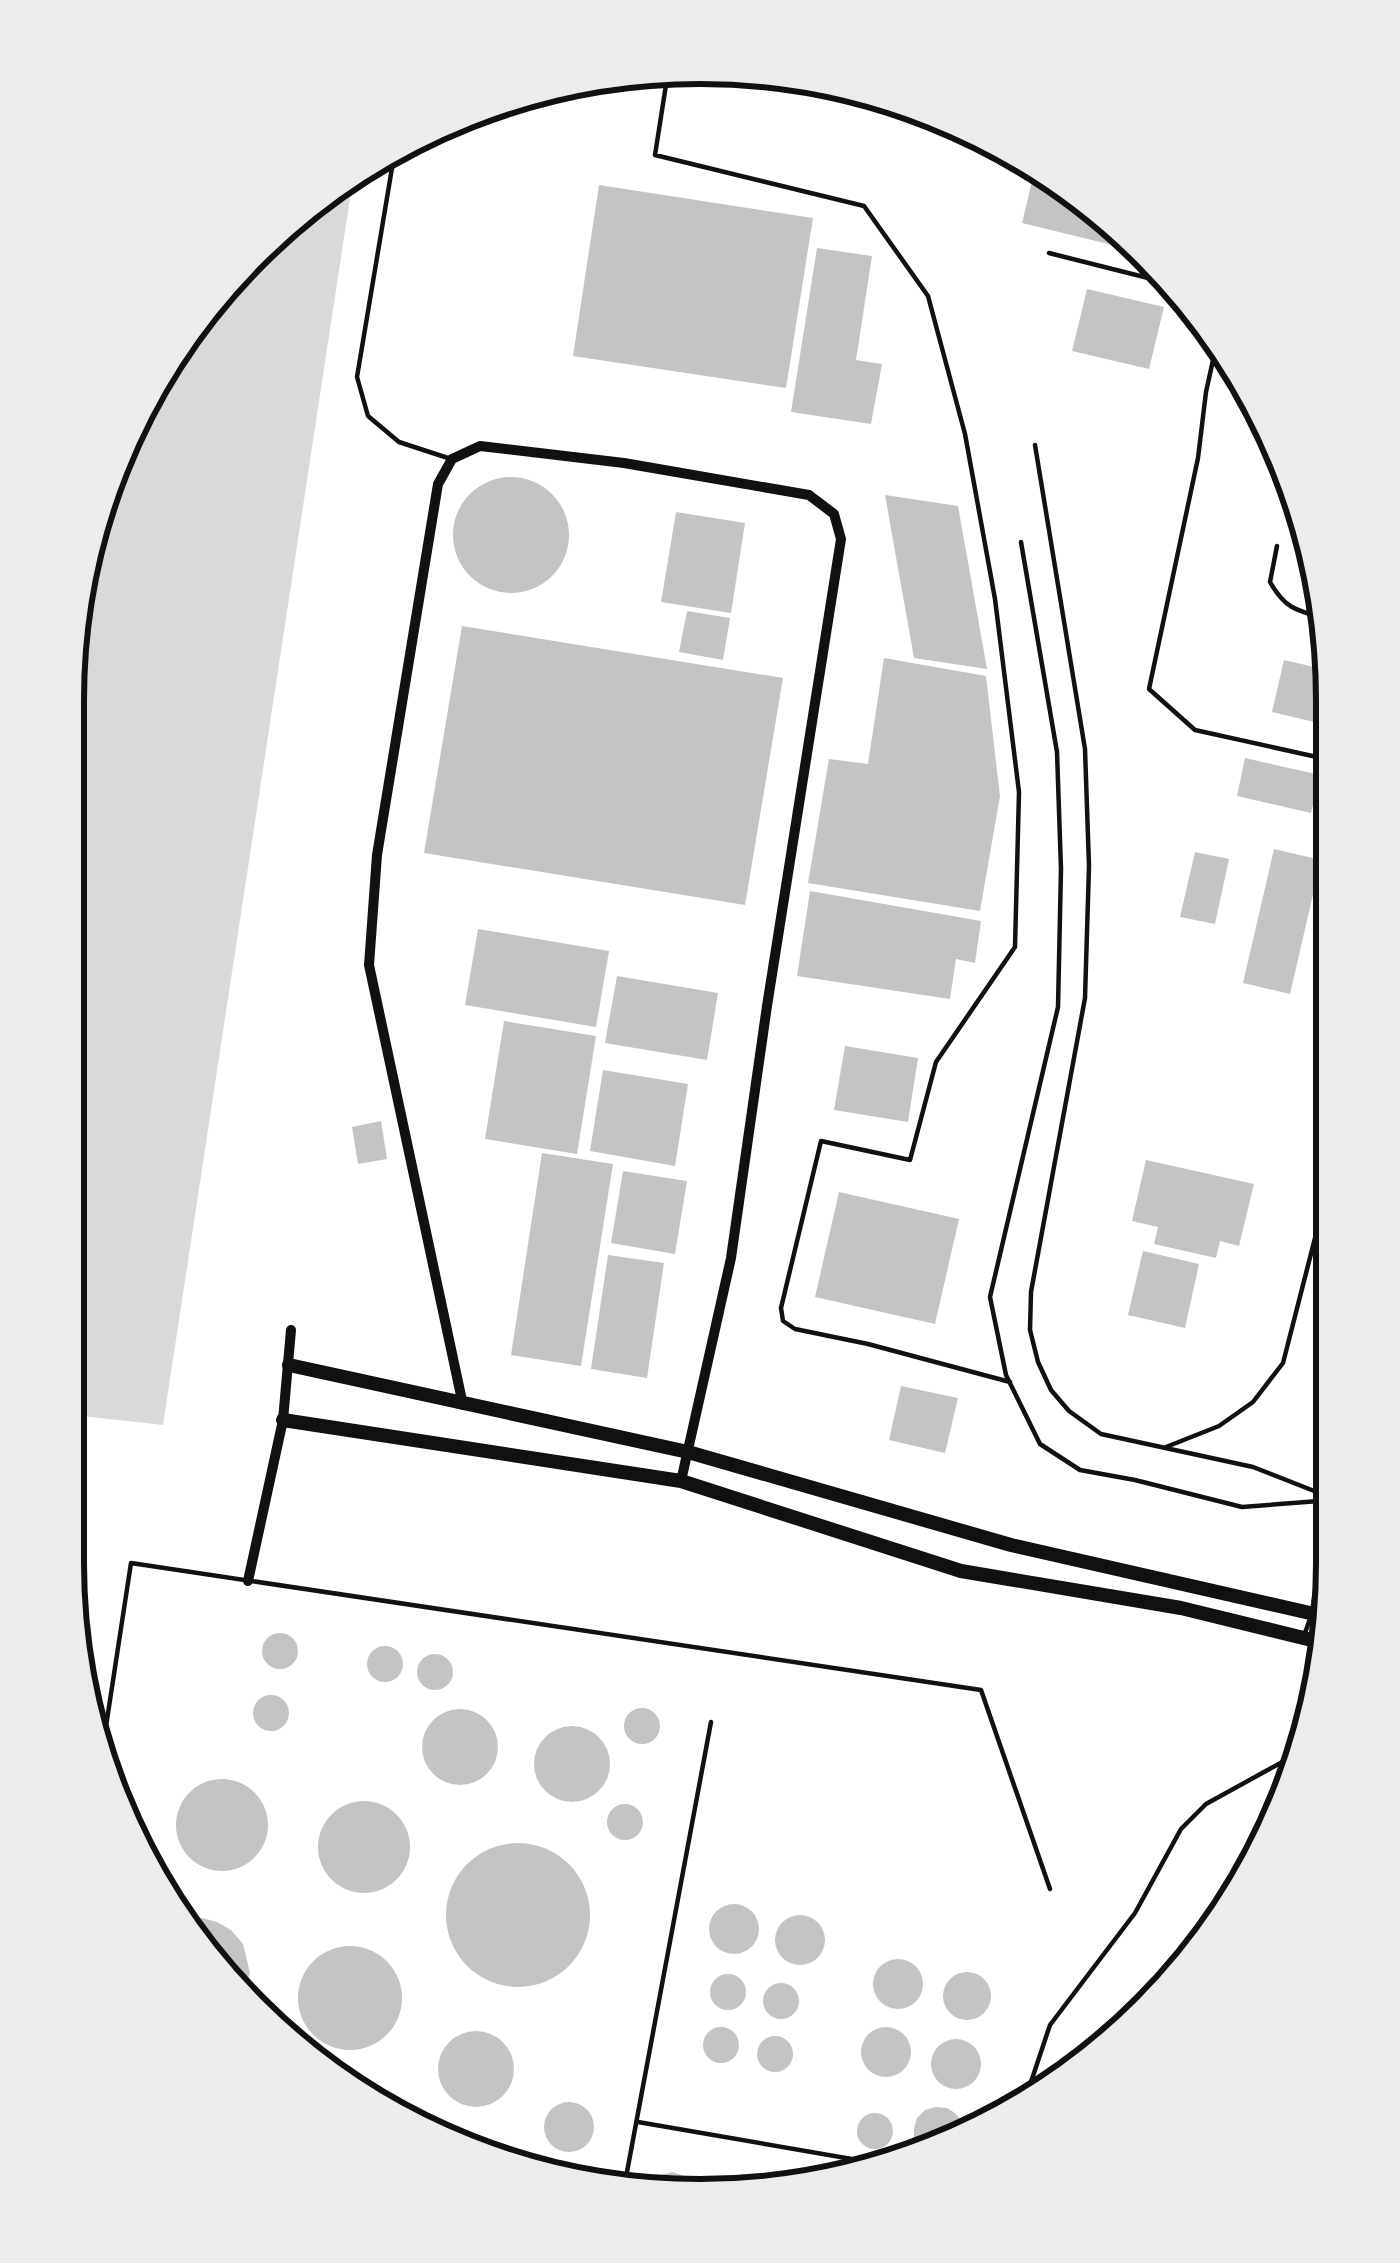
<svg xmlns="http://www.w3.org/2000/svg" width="1400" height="2263" viewBox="0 0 1400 2263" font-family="'Varela Round',sans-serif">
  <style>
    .water { fill: #d9d9d9 }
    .building { fill: #c4c4c4 }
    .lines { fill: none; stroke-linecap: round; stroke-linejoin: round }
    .service { stroke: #111; stroke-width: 4.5 }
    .minor { stroke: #111; stroke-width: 10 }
    .tertiary { stroke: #111; stroke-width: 14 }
    .rim { fill: none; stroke: #111; stroke-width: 6 }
  </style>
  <rect width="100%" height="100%" fill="#fff"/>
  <!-- water -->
  <path class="water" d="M354,172l-191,1253 -99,-11 4,-796 43,-161 83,-144z"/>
  <!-- building -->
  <path class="building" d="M1035,169l52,25 50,57 -115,-28z
    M599,185l214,33 -27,170 -213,-32z
    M817,248l55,8 -16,104 26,4 -11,60 -80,-12z
    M1087,289l77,18 -15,62 -77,-18z
    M453 535a58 58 0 1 1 116 0a58 58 0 1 1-116 0Z
    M885,495l73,11 29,163 -73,-11z
    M676,512l69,11 -14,90 -70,-11z
    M687,611l43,7 -7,42 -44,-8z
    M462,626l321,52 -38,227 -321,-52z
    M884,658l102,18 14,120 -20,115 -172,-28 21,-124 39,5z
    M1284,660l52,12 -1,55 -63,-15z
    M1245,758l75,17 -9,38 -74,-17z
    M1274,849l47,11 -31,134 -47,-11z
    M1195,852l34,7 -14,65 -35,-7z
    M810,891l171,30 -6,42 -19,-4 -6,40 -153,-23z
    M478,929l131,22 -13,76 -131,-22z
    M617,976l101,17 -11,67 -102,-17z
    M504,1021l92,15 -19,118 -92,-15z
    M845,1046l73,12 -10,64 -74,-12z
    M603,1070l85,14 -13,82 -85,-15z
    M381,1121l6,38 -29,5 -6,-37z
    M542,1153l71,11 -32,202 -70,-11z
    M1146,1160l108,24 -15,62 -19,-5 -4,17 -62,-14 4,-17 -26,-6z
    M623,1171l64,10 -12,73 -64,-11z
    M839,1192l120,27 -24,105 -120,-27z
    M1143,1251l56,13 -14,64 -57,-13z
    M608,1255l56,8 -17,115 -56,-9z
    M901,1386l57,12 -13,55 -56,-13z
    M262 1651a18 18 0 1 1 36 0a18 18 0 1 1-36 0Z
    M367 1664a18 18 0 1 1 36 0a18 18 0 1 1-36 0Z
    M417 1672a18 18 0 1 1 36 0a18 18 0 1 1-36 0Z
    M253 1713a18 18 0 1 1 36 0a18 18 0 1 1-36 0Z
    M624 1726a18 18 0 1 1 36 0a18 18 0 1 1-36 0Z
    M422 1747a38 38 0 1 1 76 0a38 38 0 1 1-76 0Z
    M534 1764a38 38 0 1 1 76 0a38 38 0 1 1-76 0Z
    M176 1825a46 46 0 1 1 92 0a46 46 0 1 1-92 0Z
    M318 1847a46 46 0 1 1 92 0a46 46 0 1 1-92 0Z
    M607 1822a18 18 0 1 1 36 0a18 18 0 1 1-36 0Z
    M446 1915a72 72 0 1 1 144 0a72 72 0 1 1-144 0Z
    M709 1929a25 25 0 1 1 50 0a25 25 0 1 1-50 0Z
    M775 1940a25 25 0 1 1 50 0a25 25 0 1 1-50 0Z
    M202,1918l15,4 14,8 12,14 7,29 -8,25 -48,-48 -15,-29z
    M298 1998a52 52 0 1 1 104 0a52 52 0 1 1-104 0Z
    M873 1984a25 25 0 1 1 50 0a25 25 0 1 1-50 0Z
    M943 1996a24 24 0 1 1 48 0a24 24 0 1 1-48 0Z
    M710 1992a18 18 0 1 1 36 0a18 18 0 1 1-36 0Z
    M763 2001a18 18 0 1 1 36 0a18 18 0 1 1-36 0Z
    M703 2045a18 18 0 1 1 36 0a18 18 0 1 1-36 0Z
    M861 2052a25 25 0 1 1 50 0a25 25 0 1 1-50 0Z
    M438 2069a38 38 0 1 1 76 0a38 38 0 1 1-76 0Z
    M757 2054a18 18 0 1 1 36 0a18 18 0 1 1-36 0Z
    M931 2064a25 25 0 1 1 50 0a25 25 0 1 1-50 0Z
    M544 2127a25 25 0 1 1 50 0a25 25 0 1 1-50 0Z
    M936,2107l11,1 8,5 6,7 1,15 -34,19 -9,-6 -5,-10v-10l3,-10 8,-8z
    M857 2131a18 18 0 1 1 36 0a18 18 0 1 1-36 0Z
    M672,2172l19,6 5,7 2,15 -48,-8 3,-8 8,-9z"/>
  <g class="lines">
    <!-- service -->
    <path class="service" d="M668,72l-13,83 209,51 64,90 37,138 30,165 24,193 -4,155 -79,115 -26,98 -89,-19 -40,167 2,13 12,8 73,15 142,38
      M396,144l-39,233 11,39 31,26 52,17
      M1049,253l115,29
      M1217,342l-11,50 -8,66 -49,231 46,41 140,31
      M1035,445l50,304 4,117 -4,132 -54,294 -1,38 8,32 13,28 18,21 32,23 152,33 79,31
      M1021,542l36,210 4,117 -3,138 -68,290 16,78 34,69 40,26 55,10 107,27 90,-7
      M1277,546l-7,36c16,28 28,29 58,37
      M1324,1214l9,46
      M1166,1447l53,-21 34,-24 30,-39 51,-199
      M1305,1633l7,-20 6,-47 14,-48
      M99,1772l32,-209 850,127 69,199
      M1024,2103l26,-78 85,-112 46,-84 25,-25 98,-54
      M638,2122l260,45
      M624,2188l87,-466"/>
    <!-- minor -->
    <path class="minor" d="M463,1405l-94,-440 8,-110 61,-371 14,-25 28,-13 144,17 185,32 25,19 7,25 -74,467 -36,252 -50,223
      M248,1581l35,-161 8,-90"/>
    <!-- tertiary -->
    <path class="tertiary" d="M289,1365l399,87 323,93 321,73
      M283,1420l398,61 280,90 220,37 151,37"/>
  </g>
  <!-- crop -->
  <path d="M0 0H1400V2263H0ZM700 84H700A616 616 0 0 1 1316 700V1563A616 616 0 0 1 700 2179H700A616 616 0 0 1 84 1563V700A616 616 0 0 1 700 84Z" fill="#ececec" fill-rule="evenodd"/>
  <path class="rim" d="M700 84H700A616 616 0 0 1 1316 700V1563A616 616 0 0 1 700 2179H700A616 616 0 0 1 84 1563V700A616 616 0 0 1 700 84Z"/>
</svg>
